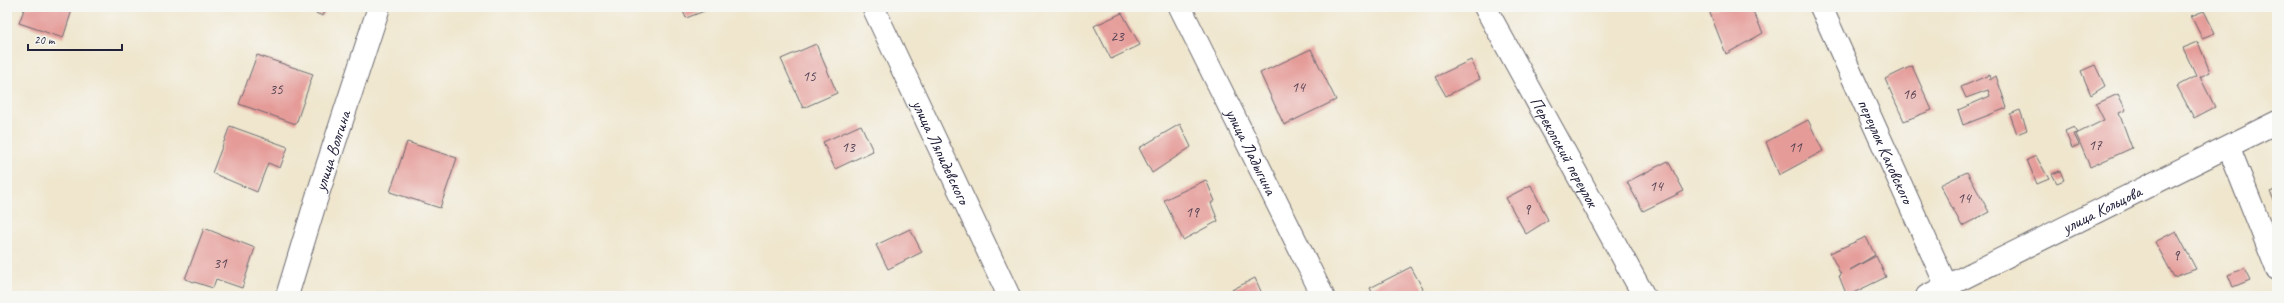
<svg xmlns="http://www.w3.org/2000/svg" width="2284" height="303" viewBox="0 0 2284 303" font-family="Caveat,sans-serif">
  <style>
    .building { fill: #e59c99 }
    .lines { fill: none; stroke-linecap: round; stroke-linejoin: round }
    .street-casing { stroke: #6a676e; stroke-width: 24 }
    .street { stroke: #fff; stroke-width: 22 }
    .labels { text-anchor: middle; stroke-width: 3.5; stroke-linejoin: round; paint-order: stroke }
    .number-label { font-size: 15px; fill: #534052 }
    .street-label { font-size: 17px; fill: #22223b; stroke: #f6f6f2 }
  </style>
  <rect width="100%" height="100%" fill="#f6f6f2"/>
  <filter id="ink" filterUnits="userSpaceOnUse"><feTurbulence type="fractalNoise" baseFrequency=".025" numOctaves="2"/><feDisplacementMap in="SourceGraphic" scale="8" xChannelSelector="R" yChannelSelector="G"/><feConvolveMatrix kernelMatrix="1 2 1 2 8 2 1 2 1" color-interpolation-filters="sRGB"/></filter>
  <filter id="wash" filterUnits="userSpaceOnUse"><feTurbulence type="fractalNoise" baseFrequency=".012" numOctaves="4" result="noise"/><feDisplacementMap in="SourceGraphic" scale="16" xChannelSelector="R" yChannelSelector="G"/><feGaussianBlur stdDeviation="0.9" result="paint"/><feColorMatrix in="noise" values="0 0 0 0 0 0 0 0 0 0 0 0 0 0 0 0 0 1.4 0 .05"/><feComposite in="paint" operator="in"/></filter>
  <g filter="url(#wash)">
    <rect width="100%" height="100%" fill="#efe6cd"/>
    <g id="blocks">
      <!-- building -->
      <path class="building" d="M25,7h48l-10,31 -44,-15z
        M300,7h27l-4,9z
        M681,7h34l-29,11z
        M1751,7l12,26 -37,21 -18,-46z
        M2204,11l11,22 -13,5 -11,-22z
        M1122,13l18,32 -29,14 -17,-33z
        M2198,42l12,30 -10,5 15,30 -21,11 -17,-32 19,-10 -13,-28z
        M816,44l21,49 -34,15 -22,-49z
        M1311,49l25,51 -52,25 -24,-52z
        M257,55l56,19 -17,50 -57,-20z
        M1471,60l9,19 -34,17 -11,-19z
        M2095,65l10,21 -14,9 -10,-24z
        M1912,66l20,44 -28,11 -19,-42z
        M1989,75l1,5 6,-4 11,32 -44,17 -5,-15 32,-14 -2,-6 -22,8 -5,-11z
        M2118,94l8,16 -7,3 13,35 -42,19 -14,-33 28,-14 -8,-16z
        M2020,110l7,20 -10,4 -7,-20z
        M1808,120l15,31 -44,24 -13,-33z
        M1180,124l11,23 -39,26 -13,-25z
        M861,125l12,26 -38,18 -12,-27z
        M230,126l58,21 -8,21 -12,-5 -11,29 -45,-19z
        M2074,127l4,6 -4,1 5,11 -7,3 -7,-17z
        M407,142l50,16 -17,50 -50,-16z
        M2036,156l13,23 -12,5 -10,-24z
        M1668,161l16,30 -41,20 -16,-29z
        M2060,171l4,9 -7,3 -5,-9z
        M1967,172l22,40 -27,14 -22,-41z
        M1206,180l9,21 -4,2 7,18 -35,19 -19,-40z
        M1531,185l17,35 -22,14 -20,-36z
        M2277,189v17l-7,-14z
        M204,228l51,20 -13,40 -26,-9 -3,9 -28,-9z
        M910,229l12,23 -34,17 -12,-24z
        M2176,231l20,38 -22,8 -19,-35z
        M1866,237l9,18 -25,15 26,-14 10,21 -39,19 -8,-20 2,-1 -11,-22z
        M1411,267l12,22 -14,7h-35l-4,-8z
        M2244,268l6,12 -17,7 -5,-12z
        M1255,278l8,18h-43z"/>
    </g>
  </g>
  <g filter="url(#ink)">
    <use href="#blocks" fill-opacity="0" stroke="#6a676e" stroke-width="1"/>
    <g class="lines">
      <defs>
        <g id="street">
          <path id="s1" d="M873,7l136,289"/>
          <path id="s2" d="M1180,7l143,289"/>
          <path id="s3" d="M1485,7l159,289"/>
          <path id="s4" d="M1821,7l130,289"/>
          <path d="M2229,148l48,121"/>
          <path id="s5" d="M287,296l29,-96 63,-193"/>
          <path id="s6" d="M1927,296l350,-174"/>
        </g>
      </defs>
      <!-- street casing -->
      <use href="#street" class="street-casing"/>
      <!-- street -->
      <use href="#street" class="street"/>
    </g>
  </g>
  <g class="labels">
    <!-- number labels -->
    <g class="number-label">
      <text x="1117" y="41">23</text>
      <text x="809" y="81">15</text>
      <text x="1298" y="92">14</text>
      <text x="276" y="94">35</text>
      <text x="1909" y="99">16</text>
      <text x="2095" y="150">17</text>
      <text x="848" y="152">13</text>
      <text x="1795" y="152">11</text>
      <text x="1656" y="191">14</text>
      <text x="1964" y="203">14</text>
      <text x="1527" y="214">9</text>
      <text x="1192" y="217">19</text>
      <text x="2176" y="260">9</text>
      <text x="220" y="268">31</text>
    </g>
    <!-- street labels -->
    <g class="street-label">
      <text dy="6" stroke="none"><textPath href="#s5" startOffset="152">улица Волгина</textPath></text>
      <text dy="6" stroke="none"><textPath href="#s1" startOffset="160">улица Ляпидевского</textPath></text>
      <text dy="6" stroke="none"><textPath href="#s2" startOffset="161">улица Ладыгина</textPath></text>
      <text dy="6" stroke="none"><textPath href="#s3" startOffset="165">Перекопский переулок</textPath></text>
      <text dy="6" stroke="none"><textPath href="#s4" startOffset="158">переулок Каховского</textPath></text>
      <text dy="6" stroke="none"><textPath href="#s6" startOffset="195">улица Кольцова</textPath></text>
    </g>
  </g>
  <!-- margin -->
  <rect width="2284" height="303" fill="none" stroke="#f6f6f2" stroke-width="24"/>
  <!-- scale -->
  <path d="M28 44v6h94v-6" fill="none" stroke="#22223b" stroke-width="2"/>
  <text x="34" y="44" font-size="12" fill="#22223b" stroke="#f6f6f2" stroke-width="3" paint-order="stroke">20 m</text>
</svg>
